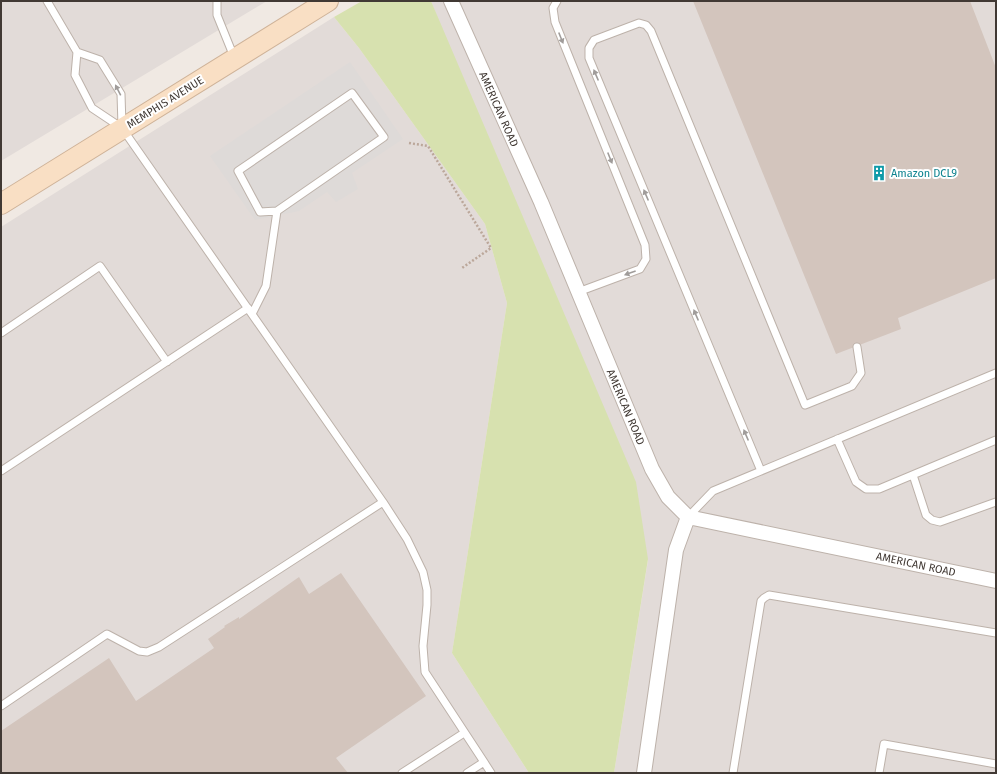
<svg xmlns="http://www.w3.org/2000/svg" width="997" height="774" viewBox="0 0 997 774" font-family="'Fira Sans',sans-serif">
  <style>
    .industrial { fill: #e2dbd8 }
    .green { fill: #d7e1af }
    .parking { fill: #dedad8 }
    .building { fill: #d3c5bd }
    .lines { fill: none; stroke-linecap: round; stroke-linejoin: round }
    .service-casing { stroke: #bdb2aa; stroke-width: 9 }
    .minor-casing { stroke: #bdb2aa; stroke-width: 16 }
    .secondary-casing { stroke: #cfb399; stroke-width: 22 }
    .path { stroke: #bba79a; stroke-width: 2.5; stroke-dasharray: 2 2; stroke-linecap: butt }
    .service { stroke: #fff; stroke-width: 7 }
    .minor { stroke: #fff; stroke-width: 14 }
    .secondary { stroke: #f9dfc4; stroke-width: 20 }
    .oneway { fill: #a09c9a }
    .labels { text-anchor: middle; stroke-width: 4; stroke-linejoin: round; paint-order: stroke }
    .street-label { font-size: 11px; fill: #413934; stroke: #fff }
    .culture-label { font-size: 11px; fill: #0d838f; stroke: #fff; text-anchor: start }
  </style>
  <rect width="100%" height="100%" fill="#f0e9e3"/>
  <!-- industrial -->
  <path class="industrial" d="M1,1h266l-266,160z
    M431,1h565v772h-382l34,-213z
    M334,17l25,31 126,176 22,79 -55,350 77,120h-528v-546z"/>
  <!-- green -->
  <path class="green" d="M362,1h69l205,481 12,77 -34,214h-85l-77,-120 55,-350 -22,-79 -126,-176 -25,-31z"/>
  <!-- parking -->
  <path class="parking" d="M350,62l53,77 -51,34 6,16 -22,13 -9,-10 -28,19 -44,9 -45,-64z"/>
  <!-- building -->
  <path class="building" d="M693,1h277l26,67v210l-98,40 3,11 -65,25z
    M341,573l85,123 -90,62 12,15h-347v-42l108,-73 27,43 78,-53 -6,-9 17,-12 -1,-1 15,-9v2l60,-42 10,17z"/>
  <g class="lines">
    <defs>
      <path id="service" d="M47,1l30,51
        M217,1v14l17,42
        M557,1l-4,7 2,14 90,223 1,14 -6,10 -62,23
        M352,93l32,44 -107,74 -17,1 -22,-41z
        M122,126l-1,-32 -21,-34 -23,-8 -2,23 17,33 30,20 261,374 24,37 16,33 4,18v15l-4,41 2,26 59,90 -17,11
        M252,314l14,-28 11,-75
        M1,333l99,-67 67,96
        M837,439l19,43 10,7h13l117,-49
        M1,471l247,-163
        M761,471l-172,-413v-10l5,-8 45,-17 7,2 5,6 154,374 47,-19 9,-13 -4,-26
        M913,475l13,40 6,5 8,2 56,-20
        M688,517l25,-26 283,-118
        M1,706l106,-72 32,17 8,1 12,-5 224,-145
        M484,762l7,11
        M402,773l62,-40
        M733,773l28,-172 3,-3 5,-3 227,38
        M879,773l5,-29 112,20"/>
      <path id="minor" d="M451,1l90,201 111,267 16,28 20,20 308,64
        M644,773l32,-223 12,-33"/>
      <path id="secondary" d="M1,204l327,-203"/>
    </defs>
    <!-- service casing -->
    <use href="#service" class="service-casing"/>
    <!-- minor casing -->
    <use href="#minor" class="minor-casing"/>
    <!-- secondary casing -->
    <use href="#secondary" class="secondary-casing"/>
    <!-- path -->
    <path class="path" d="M409,143l19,3 63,102 -29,20"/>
    <!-- service -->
    <use href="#service" class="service"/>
    <!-- minor -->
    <use href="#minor" class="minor"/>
    <!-- secondary -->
    <use href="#secondary" class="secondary"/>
  </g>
  <!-- one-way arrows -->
  <defs><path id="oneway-solid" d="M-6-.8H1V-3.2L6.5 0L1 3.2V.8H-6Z"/></defs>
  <g class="oneway">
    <use href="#oneway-solid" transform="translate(561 38) rotate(68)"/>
    <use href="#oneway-solid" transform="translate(596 75) rotate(-113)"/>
    <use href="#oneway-solid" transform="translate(118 90) rotate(-117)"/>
    <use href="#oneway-solid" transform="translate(610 158) rotate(68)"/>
    <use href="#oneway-solid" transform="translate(646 195) rotate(-113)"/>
    <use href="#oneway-solid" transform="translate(630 273) rotate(160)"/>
    <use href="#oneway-solid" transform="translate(696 315) rotate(-113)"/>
    <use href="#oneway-solid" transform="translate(746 435) rotate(-113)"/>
  </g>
  <!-- icons -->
  <defs>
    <symbol id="building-bare" viewBox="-9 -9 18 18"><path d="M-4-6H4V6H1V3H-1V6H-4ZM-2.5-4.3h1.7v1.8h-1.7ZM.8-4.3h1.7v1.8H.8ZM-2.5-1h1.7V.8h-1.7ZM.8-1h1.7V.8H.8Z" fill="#0f9aa8" stroke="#fff" stroke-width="2.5" paint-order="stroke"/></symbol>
  </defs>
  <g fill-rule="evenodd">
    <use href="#building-bare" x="868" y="162" width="22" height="22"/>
  </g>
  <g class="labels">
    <!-- street labels -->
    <g class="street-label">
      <text transform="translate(165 102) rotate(-32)" y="4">MEMPHIS AVENUE</text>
      <text transform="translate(499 109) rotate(66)" y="4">AMERICAN ROAD</text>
      <text transform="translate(626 407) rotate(67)" y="4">AMERICAN ROAD</text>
      <text transform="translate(916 564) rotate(12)" y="4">AMERICAN ROAD</text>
    </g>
    <!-- culture labels -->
    <g class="culture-label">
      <text x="891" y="177">Amazon DCL9</text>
    </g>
  </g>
  <!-- border -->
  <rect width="997" height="774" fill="none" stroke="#413934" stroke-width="4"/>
</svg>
